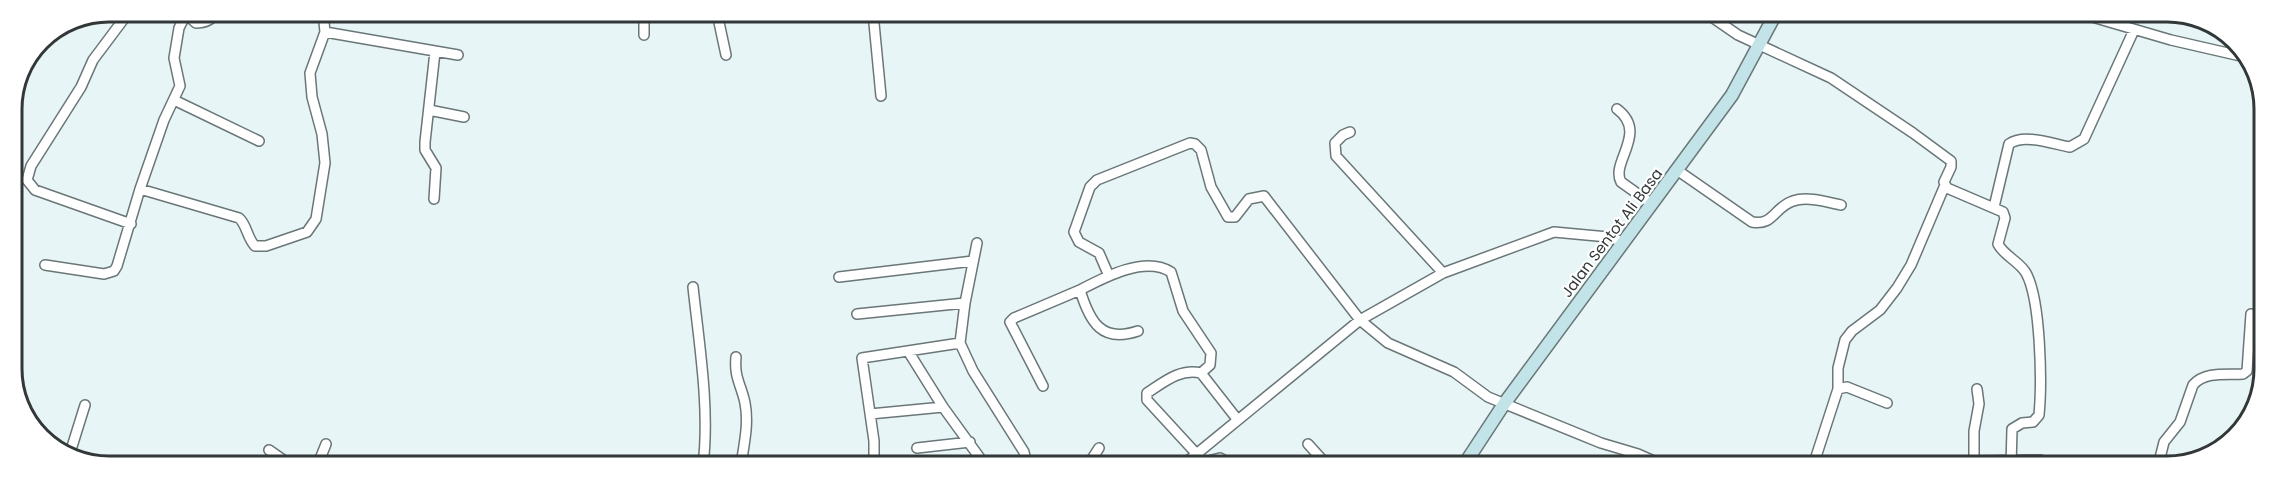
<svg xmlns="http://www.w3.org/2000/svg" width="2277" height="478" viewBox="0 0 2277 478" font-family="Poppins,sans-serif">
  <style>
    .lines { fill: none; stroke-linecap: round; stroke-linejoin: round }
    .minor-casing { stroke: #6a7678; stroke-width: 12 }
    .secondary-casing { stroke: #6a7678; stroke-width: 15 }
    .minor { stroke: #fff; stroke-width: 9 }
    .secondary { stroke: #c2e3e7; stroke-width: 12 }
    .labels { text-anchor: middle; stroke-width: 4.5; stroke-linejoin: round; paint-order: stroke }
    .street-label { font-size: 15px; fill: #323838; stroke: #fff }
    .rim { fill: none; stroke: #323838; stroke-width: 3 }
  </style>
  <rect width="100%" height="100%" fill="#e7f5f7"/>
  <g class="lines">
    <defs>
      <path id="minor" d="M129,12l-36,48 -12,27 -50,79 -4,14 8,10 96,34
        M183,12l13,11c11,0 15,-4 23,-11
        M717,13l9,42
        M873,13l8,83
        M1706,13l32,22 93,43 82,55 38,28v6l-7,15 3,6 56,24 2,6 -7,26c6,12 21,17 28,29 15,27 16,111 13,142l-6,7 -11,1 -10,6 -1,37
        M2082,14l89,26 74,17
        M325,32l133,23
        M644,35v-23
        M174,100l85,41
        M1617,109c32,24 -7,53 4,73l31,22
        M429,110l35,7
        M1350,132l-7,3 -8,8 1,13 107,117
        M1677,170l75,52c22,4 22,-15 41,-21 14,-5 34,1 48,4
        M140,189l99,29c8,7 8,20 16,28h11l41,-14 9,-13 9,-56 -3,-29 -10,-37 -2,-24 15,-41 -2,-20
        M434,199l2,-31 -11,-18v-8l10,-90
        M1994,207l15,-63c15,-11 44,0 61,3l14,-8 50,-109
        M977,243l-12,60 -5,40 13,28 51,81 3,13
        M45,265l59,9 10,-3 3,-5 23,-77 24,-69 16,-34 -6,-28 5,-30 6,-12
        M1109,276l-10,-23 -20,-11 -5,-10 16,-45 7,-7 93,-37 5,1 6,6 10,37 17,30h7l14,-18 15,-3 96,124 28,23 66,29 34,25 113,46 37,11 25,11
        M839,277l134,-16
        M693,287c6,56 17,122 10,178
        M857,314l108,-11
        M1138,331c-36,12 -48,-8 -58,-41 23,-12 65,-35 91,-18l12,39 28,42 -1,12 -9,8 36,46
        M908,351l35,56 42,58
        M736,357c-2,21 5,27 9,46 4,21 -1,41 -4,62
        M1201,373c-21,-5 -37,9 -54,20v7l57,62 16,-4 12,7
        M1043,386l-33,-64 4,-4 66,-28
        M1838,389v-21l7,-28 7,-9 28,-21 17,-22 14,-23 34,-80
        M870,414l73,-7
        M1308,444l19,21
        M917,448l53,-6
        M269,450l20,14
        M70,453l15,-48
        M1973,461l68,-1
        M318,464l8,-20
        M874,465v-24l-12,-83 98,-15
        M1088,465l11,-17
        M1183,465l177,-145 83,-47 111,-41 54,5 16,5
        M1628,465l10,-11
        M1813,466l25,-77 9,-2 40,16
        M1974,466v-35l5,-27 -2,-15
        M2158,466l6,-24 16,-20 13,-37c12,-14 34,-10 50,-11l4,-3 4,-57"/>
      <path id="secondary" d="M1464,465l40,-61 228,-309 44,-82"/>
    </defs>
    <!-- minor casing -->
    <use href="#minor" class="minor-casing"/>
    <!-- secondary casing -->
    <use href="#secondary" class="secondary-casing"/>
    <!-- minor -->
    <use href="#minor" class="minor"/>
    <!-- secondary -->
    <use href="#secondary" class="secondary"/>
  </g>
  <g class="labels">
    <!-- street labels -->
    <g class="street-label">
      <text transform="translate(1612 233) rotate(-53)" y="5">Jalan Sentot Ali Basa</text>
    </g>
  </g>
  <!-- crop -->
  <path d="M0 0H2277V478H0ZM109 22H2167A87 87 0 0 1 2254 109V369A87 87 0 0 1 2167 456H109A87 87 0 0 1 22 369V109A87 87 0 0 1 109 22Z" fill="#fff" fill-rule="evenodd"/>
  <path class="rim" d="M109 22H2167A87 87 0 0 1 2254 109V369A87 87 0 0 1 2167 456H109A87 87 0 0 1 22 369V109A87 87 0 0 1 109 22Z"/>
</svg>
